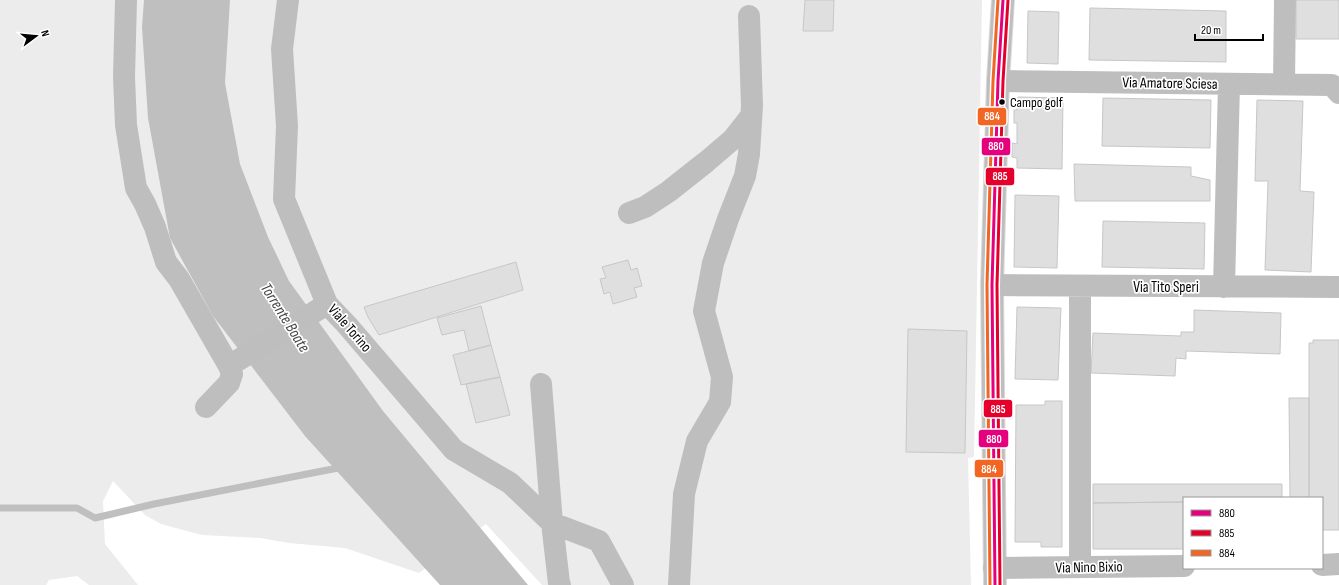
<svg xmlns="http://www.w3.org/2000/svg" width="1339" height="585" viewBox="0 0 1339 585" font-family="'Sofia Sans Condensed',sans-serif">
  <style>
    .green { fill: #ececec }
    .water { fill: #bfbfbf }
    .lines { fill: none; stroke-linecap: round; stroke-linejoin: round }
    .stream { stroke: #bfbfbf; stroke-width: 7 }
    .building { fill: #dfdfdf; stroke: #c7c7c7 }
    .major-casing { stroke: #dbdbdb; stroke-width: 24 }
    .minor { stroke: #bebebe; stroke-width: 22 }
    .major { stroke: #bebebe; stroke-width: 22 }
    .bus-1-casing { stroke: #fff; stroke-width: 6 }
    .bus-2-casing { stroke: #fff; stroke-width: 6 }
    .bus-3-casing { stroke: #fff; stroke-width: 6 }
    .bus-1 { stroke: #e5007d; stroke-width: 3 }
    .bus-2 { stroke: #e4002b; stroke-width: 3 }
    .bus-3 { stroke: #f26522; stroke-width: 3 }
    .bus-dot { fill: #000; stroke: #fff; stroke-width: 1.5 }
    .labels { text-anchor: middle; stroke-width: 3.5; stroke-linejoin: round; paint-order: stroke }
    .bus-label { font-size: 14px; fill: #000; stroke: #fff; text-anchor: start }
    .street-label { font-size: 15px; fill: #000; stroke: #fff }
    .water-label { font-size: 16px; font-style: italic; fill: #444; stroke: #fff }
    .line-badge { stroke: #fff; stroke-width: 1.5 }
    .badge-label { font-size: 11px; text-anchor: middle; font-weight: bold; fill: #fff }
  </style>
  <rect width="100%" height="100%" fill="#fff"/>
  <!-- green -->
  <path class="green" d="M0,0h982l-8,457 -6,1 3,127h-429l-56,-61 -67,49 -74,-25 -56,-5 -29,-5 -58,-3 -41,-11 -16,-9 -32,-34 -10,20 2,43 33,41h-49l-12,-9 -28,4 -3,5h-46z"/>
  <!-- water -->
  <path class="water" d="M144,0h86l-5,83 15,81 28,73 21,44 94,130 145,174h-88l-135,-149 -92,-120 -43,-78 -22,-120 -6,-91z"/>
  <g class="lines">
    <!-- stream -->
    <path class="stream" d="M0,508h77l18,10 59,-14 189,-37"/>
  </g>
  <!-- building -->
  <path class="building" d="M805,0h29l-1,31h-30z
    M1296,0h43v39h-43z
    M1090,8l136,3v51l-137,-2z
    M1028,11l31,1 -1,52 -31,-1z
    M1018,97l45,1 -1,71 -45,-1v-10l-5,-1v-14l5,1v-21h-3v-13h3z
    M1103,98l108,2 -1,48 -108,-2z
    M1257,100l46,1 -3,90 14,1 -3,80 -46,-2 3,-89h-13z
    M1074,164l117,3v9l19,4v21h-135z
    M1015,195l44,1 -2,72 -43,-1z
    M1103,221l102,2 -1,46 -102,-2z
    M628,260l3,10 6,-2 5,18 -8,2 3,9 -24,7 -3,-12 -6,2 -4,-15 6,-1 -4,-11z
    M516,262l7,28 -144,45 -11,-18 -4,-10z
    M481,306l10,39 -22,6 -5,-21 -22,5 -5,-17z
    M1017,307l44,1 -3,72 -43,-1z
    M1194,310l87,3 -1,41 -94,-3v8l-10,-1 -1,18 -84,-3 2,-40 88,3v-4h13z
    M908,329l59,2 -2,122 -59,-1z
    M1313,340h26v190h-17v-32h-13v-155h4z
    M491,345l9,32 -39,8 -8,-30z
    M500,377l10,38 -34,8 -10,-39z
    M1289,398h20v100h-19z
    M1045,401h17v146h-21v-5h-26l1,-137h29z
    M1093,484h189v14h-98v4l-91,1z
    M1184,502v47h-91v-46z"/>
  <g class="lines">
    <defs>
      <path id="major" d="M995,585l-3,-300 6,-204 5,-81"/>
    </defs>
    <!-- major casing -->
    <use href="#major" class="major-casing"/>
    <!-- minor -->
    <path class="minor" d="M126,0l-2,77 2,48 10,63 9,16 10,23 11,35 13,17 50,87 3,8 -3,9 -23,24
      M288,0l-6,49 5,77 -3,73 43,105 20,21 107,125 56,33 42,40 7,60 1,2
      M998,81l334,4 7,8
      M1284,83l1,-83
      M629,213l16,-6 23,-15 38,-30 27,-23 18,-23
      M992,285l347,2
      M1080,286v281
      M1224,287l5,-203
      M229,366l98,-62
      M541,384l11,139 47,18 24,44
      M1322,565l17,-1
      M994,568l190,-2
      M679,585l5,-91 13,-53 23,-39 2,-25 -18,-66 9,-48 15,-44 17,-43 4,-22 3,-48 -3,-90"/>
    <!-- major -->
    <use href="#major" class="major"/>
    <defs>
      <path id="bus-1" d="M995,585l-3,-300 6,-204 5,-81"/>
      <path id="bus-2" d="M1000,585l-3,-300 6,-204 5,-81"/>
      <path id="bus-3" d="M990,585l-3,-300 6,-204 5,-81"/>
    </defs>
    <!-- bus-1 casing -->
    <use href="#bus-1" class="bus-1-casing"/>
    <!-- bus-2 casing -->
    <use href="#bus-2" class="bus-2-casing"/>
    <!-- bus-3 casing -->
    <use href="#bus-3" class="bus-3-casing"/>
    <!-- bus-1 -->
    <use href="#bus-1" class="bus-1"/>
    <!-- bus-2 -->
    <use href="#bus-2" class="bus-2"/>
    <!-- bus-3 -->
    <use href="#bus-3" class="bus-3"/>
  </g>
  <!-- markers -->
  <circle class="bus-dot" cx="1002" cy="102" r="3.5"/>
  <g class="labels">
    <!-- bus labels -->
    <g class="bus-label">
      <text x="1010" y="107">Campo golf</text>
    </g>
    <!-- street labels -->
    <g class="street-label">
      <text transform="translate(1170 83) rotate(1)" y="5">Via Amatore Sciesa</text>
      <text x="1166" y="292">Via Tito Speri</text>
      <text transform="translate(350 328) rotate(49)" y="5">Viale Torino</text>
      <text transform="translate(1089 567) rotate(-1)" y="5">Via Nino Bixio</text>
    </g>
    <!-- water labels -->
    <g class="water-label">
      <text transform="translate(286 317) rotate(58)" y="6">Torrente Boate</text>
    </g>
  </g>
  <g class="line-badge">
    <rect x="977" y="107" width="30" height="19" rx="4" fill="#f26522"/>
    <rect x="981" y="137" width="30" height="19" rx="4" fill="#e5007d"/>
    <rect x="985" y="167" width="30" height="19" rx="4" fill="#e4002b"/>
    <rect x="983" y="399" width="30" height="19" rx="4" fill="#e4002b"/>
    <rect x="978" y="429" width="31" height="19" rx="4" fill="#e5007d"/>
    <rect x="974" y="459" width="30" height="19" rx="4" fill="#f26522"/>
  </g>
  <g class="badge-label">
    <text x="992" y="120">884</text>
    <text x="996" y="150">880</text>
    <text x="1000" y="180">885</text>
    <text x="998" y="413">885</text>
    <text x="994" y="443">880</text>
    <text x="989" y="473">884</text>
  </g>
  <!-- legend -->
  <rect x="1183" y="497" width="140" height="72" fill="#ffffff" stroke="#999999"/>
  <rect x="1191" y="510" width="20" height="6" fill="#e5007d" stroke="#999999"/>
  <text x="1219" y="517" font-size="12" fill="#000000">880</text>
  <rect x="1191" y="530" width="20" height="6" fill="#e4002b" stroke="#999999"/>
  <text x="1219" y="537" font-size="12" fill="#000000">885</text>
  <rect x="1191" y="550" width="20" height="6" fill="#f26522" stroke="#999999"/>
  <text x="1219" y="557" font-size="12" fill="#000000">884</text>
  <!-- north arrow -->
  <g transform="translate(36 36) rotate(74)" stroke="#ffffff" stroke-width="3" paint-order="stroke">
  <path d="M0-3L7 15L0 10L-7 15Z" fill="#000000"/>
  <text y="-6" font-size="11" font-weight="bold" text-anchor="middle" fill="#000000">N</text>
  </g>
  <!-- scale -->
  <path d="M1195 34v6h68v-6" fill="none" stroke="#000000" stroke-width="2"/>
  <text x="1201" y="34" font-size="12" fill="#000000" stroke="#ffffff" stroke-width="3" paint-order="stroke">20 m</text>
</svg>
